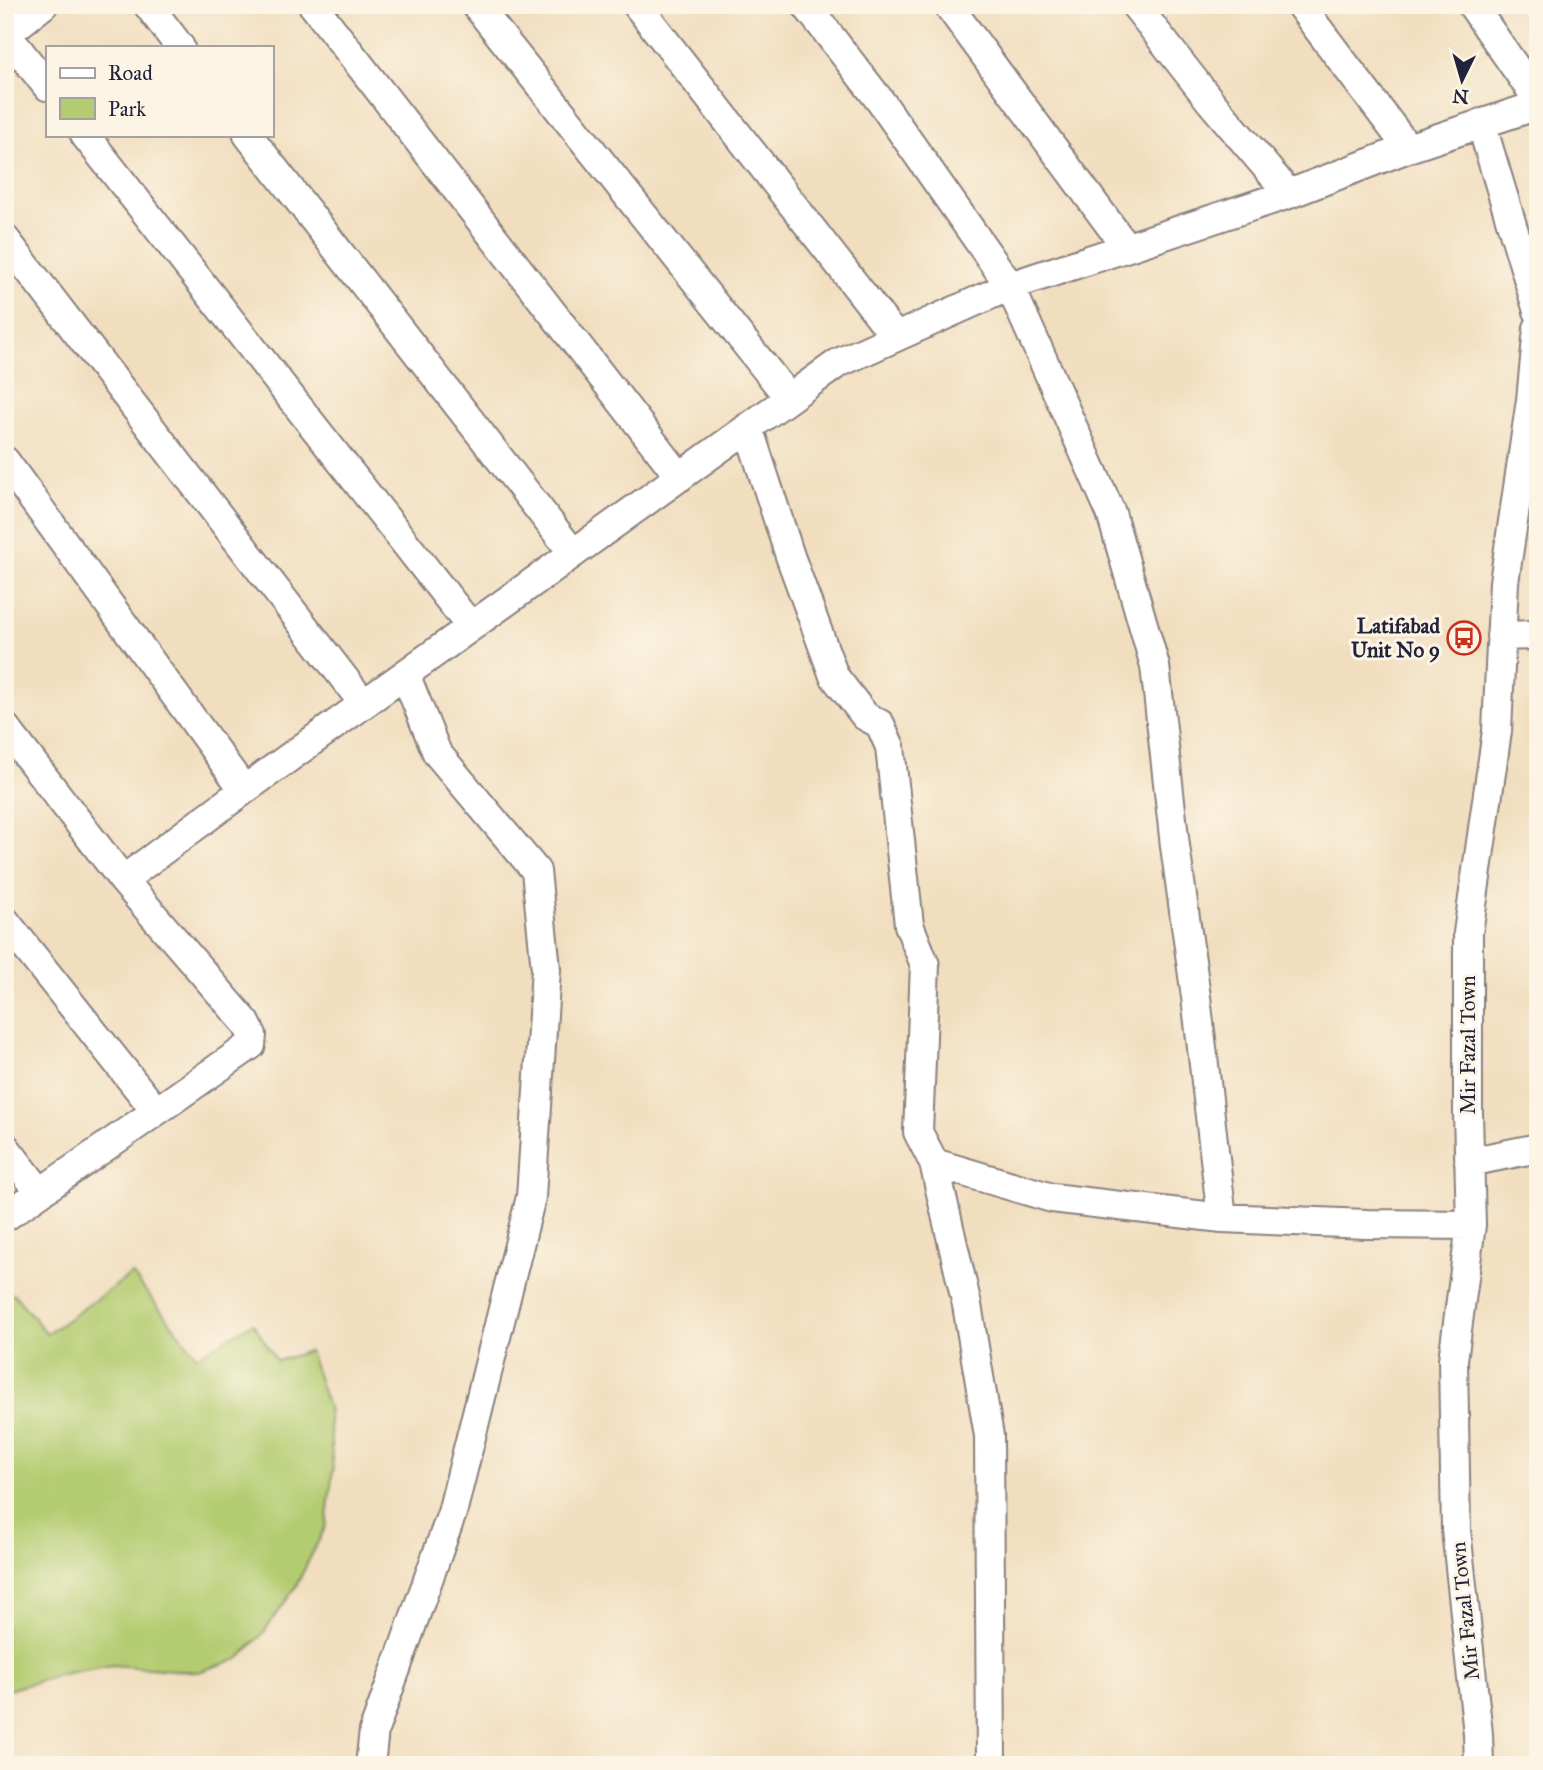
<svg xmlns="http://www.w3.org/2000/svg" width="1543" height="1770" viewBox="0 0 1543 1770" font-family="'IM FELL Great Primer',serif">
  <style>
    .green { fill: #b4cc71; stroke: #6b7756; stroke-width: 2 }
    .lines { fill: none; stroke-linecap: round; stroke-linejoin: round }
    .minor-casing { stroke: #8a807d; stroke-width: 32 }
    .minor { stroke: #fff; stroke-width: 28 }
    .labels { text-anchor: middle; stroke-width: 6; stroke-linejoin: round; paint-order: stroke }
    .poi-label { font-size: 21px; font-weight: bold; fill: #22223b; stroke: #fcf5e5; text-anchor: end }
    .street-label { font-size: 21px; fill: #22223b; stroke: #fcf5e5 }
  </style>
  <rect width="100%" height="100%" fill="#fcf5e5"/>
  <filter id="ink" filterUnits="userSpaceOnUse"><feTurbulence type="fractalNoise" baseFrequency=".0143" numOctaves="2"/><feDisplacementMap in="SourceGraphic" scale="14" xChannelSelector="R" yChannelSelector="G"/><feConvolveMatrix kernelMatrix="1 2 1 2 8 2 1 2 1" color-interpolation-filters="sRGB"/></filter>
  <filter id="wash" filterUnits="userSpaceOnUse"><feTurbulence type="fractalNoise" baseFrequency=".00686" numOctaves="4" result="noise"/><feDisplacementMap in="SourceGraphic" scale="28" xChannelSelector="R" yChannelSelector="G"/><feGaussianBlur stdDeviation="1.57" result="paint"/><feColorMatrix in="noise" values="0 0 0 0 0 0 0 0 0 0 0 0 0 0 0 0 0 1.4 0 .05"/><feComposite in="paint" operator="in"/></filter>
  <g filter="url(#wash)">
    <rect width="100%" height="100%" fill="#f1debf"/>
    <!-- green -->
    <path class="green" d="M132,1274l65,82 56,-33 24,38 32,-10 19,56 5,63 -7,56 -31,62 -32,45 -24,26 -41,13 -86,-7 -50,9 -57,17v-392l9,-5 33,40z"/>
  </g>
  <g filter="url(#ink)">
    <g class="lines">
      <defs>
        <path id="minor" d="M148,5l32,42
          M313,5l367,472
          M476,5l313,393
          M637,5l258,331
          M806,5l75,97 129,184 101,227 44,153 20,180 21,151 26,221
          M948,5l178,242
          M1135,5l76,97 78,92
          M1300,5l108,143
          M1472,5l66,95
          M6,34l41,52
          M5,35l38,-30
          M1481,123l57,188
          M85,135l386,492
          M248,135l325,418
          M5,239l359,465
          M748,427l42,129 44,120 31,40 15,8 10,23 19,178 16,40 -7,167 16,31
          M5,461l239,329
          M1501,636l37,-1
          M5,727l118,153 123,143 6,12 -1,10 -246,172
          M123,880l121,-90 594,-427 172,-77 279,-92 119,-46 130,-43
          M5,921l151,190
          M5,1147l35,45
          M1469,1162l69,-14
          M370,1765l4,-35 78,-217 79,-316 15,-228 -10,-98 -99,-118 -32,-79
          M991,1765l-2,-329 -22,-131 -33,-142 118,35 170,20 145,6 104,1
          M1479,1765l-1,-31 -22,-204 -3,-170 18,-135 -3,-112v-180l29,-202 7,-149 27,-182 7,-72"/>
      </defs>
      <!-- minor casing -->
      <use href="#minor" class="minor-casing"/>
      <!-- minor -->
      <use href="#minor" class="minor"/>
    </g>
  </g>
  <!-- icons -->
  <defs>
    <symbol id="bus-ring" viewBox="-11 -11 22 22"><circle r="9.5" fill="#fcf5e5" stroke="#c8321e" stroke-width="1.5"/><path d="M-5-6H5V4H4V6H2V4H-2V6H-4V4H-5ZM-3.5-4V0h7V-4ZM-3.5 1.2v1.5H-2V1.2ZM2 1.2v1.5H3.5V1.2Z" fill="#c8321e"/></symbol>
  </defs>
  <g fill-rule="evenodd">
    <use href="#bus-ring" x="1445" y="619" width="38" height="38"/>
  </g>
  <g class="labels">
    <!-- poi labels -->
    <g class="poi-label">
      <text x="1440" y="633">Latifabad<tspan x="1440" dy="24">Unit No 9</tspan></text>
    </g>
    <!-- street labels -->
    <g class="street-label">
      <text transform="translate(1468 1045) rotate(-90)" y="7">Mir Fazal Town</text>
      <text transform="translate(1465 1611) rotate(-96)" y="7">Mir Fazal Town</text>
    </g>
  </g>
  <!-- margin -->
  <rect width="1543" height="1770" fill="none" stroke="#fcf5e5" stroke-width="28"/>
  <!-- legend -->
  <rect x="46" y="46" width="228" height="91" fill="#fcf5e5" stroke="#a5a1a1" stroke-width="2"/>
  <rect x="60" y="68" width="35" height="10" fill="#ffffff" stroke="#a5a1a1" stroke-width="2"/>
  <text x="108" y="80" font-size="21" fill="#22223b">Road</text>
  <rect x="60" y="98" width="35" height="21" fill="#b4cc71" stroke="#a5a1a1" stroke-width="2"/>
  <text x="108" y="116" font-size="21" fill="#22223b">Park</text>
  <!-- north arrow -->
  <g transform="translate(1462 80) rotate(185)" stroke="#fcf5e5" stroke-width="5" paint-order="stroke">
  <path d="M0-5L12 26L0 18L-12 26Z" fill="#22223b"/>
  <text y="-10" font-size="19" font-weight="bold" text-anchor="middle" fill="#22223b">N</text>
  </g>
</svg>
